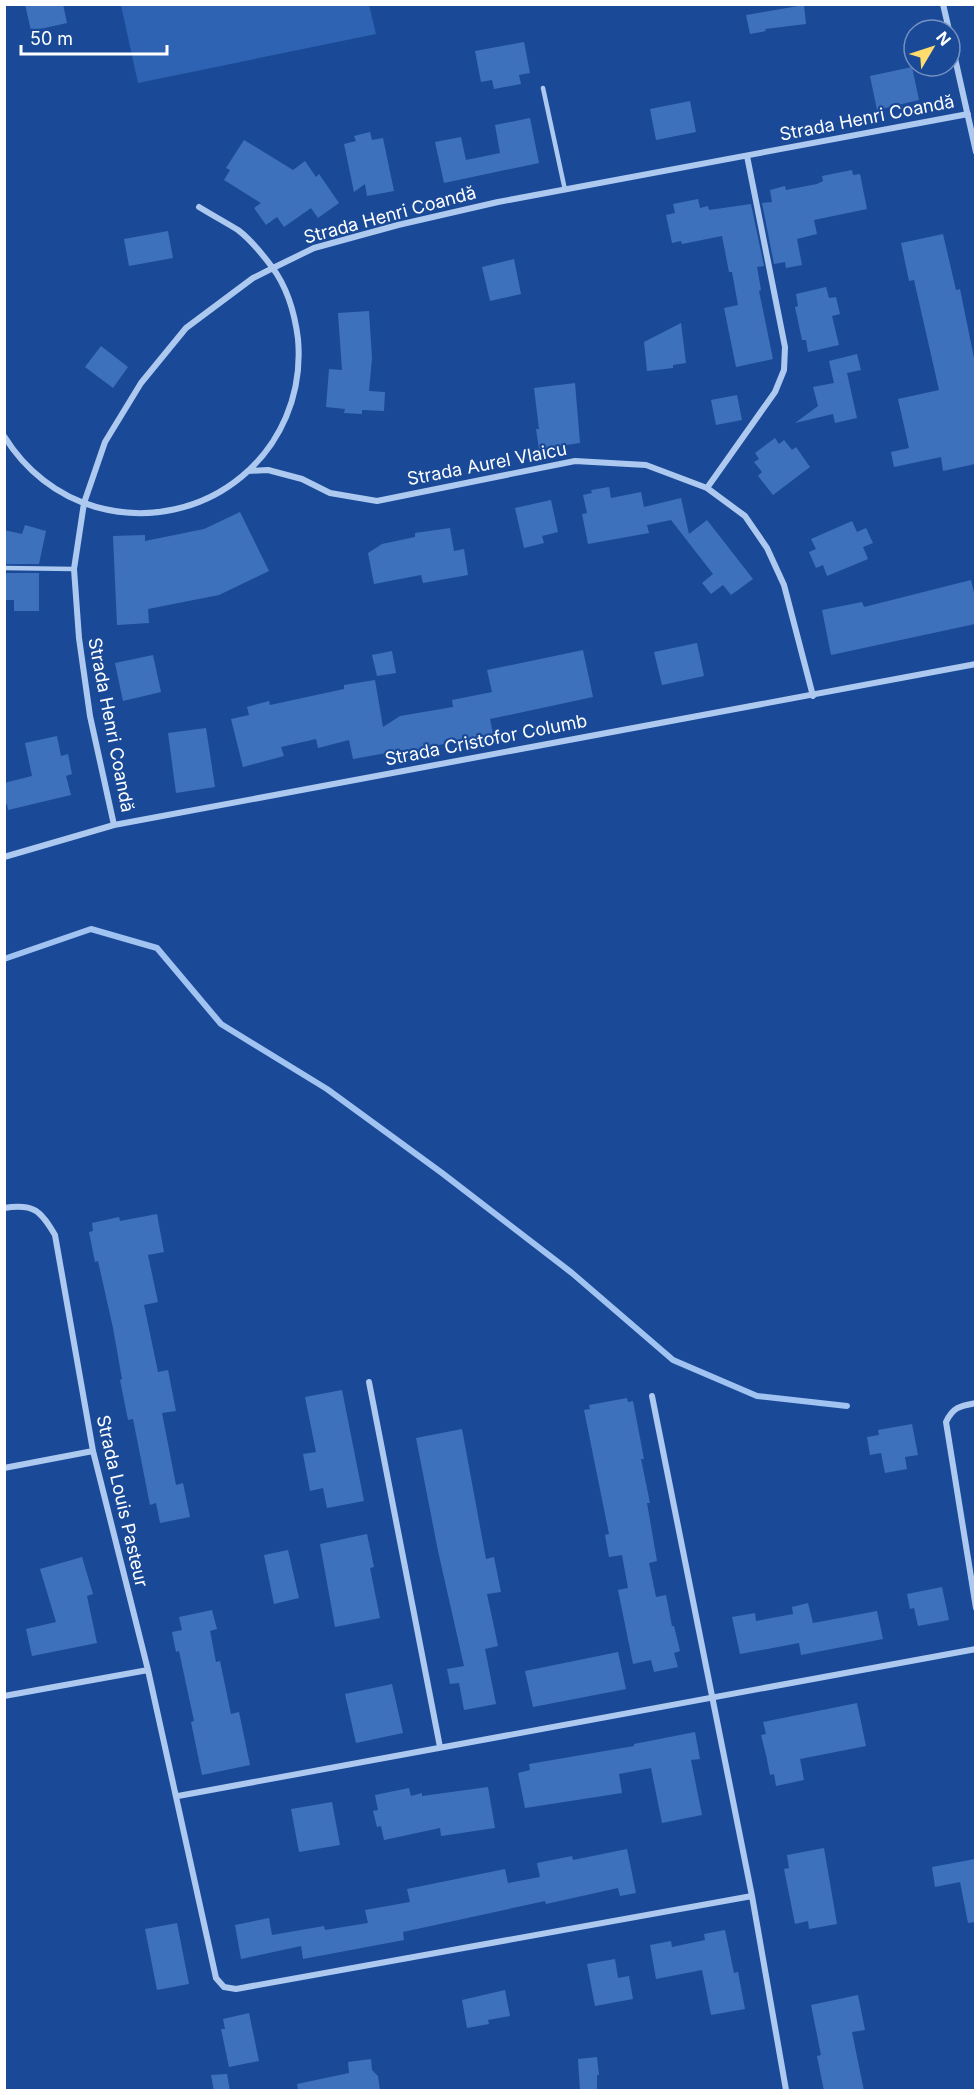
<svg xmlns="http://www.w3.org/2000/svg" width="980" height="2095" viewBox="0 0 980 2095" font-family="Inter,sans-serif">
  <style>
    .green { fill: #2e63b4 }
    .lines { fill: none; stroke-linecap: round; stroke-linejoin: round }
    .stream { stroke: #a1c3f2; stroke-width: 6 }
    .building { fill: #3e71bc }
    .service { stroke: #aec9f0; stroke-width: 4.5 }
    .minor { stroke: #aec9f0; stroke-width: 6 }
    .labels { text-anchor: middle; stroke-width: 4.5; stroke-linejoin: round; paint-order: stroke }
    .street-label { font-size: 18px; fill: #fff; stroke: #1a4a97 }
  </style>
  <rect width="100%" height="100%" fill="#1a4a97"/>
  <!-- green -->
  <path class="green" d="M121,5h248l7,29 -238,49z"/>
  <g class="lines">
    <!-- stream -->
    <path class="stream" d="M4,959l87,-30 66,19 64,76 106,65 115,84 130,100 101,87 84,36 90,10"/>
  </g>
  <!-- building -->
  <path class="building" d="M25,4h38l4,19 -36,8z
    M804,5l2,19 -41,5 1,2 -16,3 -4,-19z
    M524,42l6,31 -11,2 2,9 -27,5 -2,-9 -11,2 -6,-31z
    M912,67l7,33 -42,10 -7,-34z
    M690,101l6,31 -40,8 -6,-31z
    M530,118l9,45 -95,20 -9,-41 26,-5 5,23 34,-7 -5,-28z
    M370,132l2,8 11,-2 11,53 -27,5 -2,-12 -11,8 -10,-48 12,-3 -2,-5z
    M244,140l49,30 12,-9 11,16 3,-3 20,29 -21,15 -7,-10 -27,19 -7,-10 -11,8 -12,-17 7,-5 -37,-23 6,-10 -4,-2z
    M852,170l1,5 7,-1 7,35 -53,11 3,14 -20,5 5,26 -16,3 -1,-6 -11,2 -12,-61 10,-1 -2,-12 15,-4 1,4 31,-6 6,-3 -1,-5z
    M698,199l2,9 8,-2 1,4 42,-6 13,62 -7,1 4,23 -2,1 14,68 -37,8 -12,-59 14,-3 -6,-33h-3l-7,-36 -40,8 -1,-3 -9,2 -6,-28 9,-2 -2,-9z
    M168,231l5,27 -44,8 -5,-27z
    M943,234l13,56 4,-1 15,74v101l-32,7 -2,-14 -47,10 -3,-15 18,-4 -11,-49 41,-9 -25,-110 -5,1 -8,-38z
    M514,259l7,35 -31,7 -8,-34z
    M826,287l3,11 7,-1 4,17 -8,2 7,29 -31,7 -2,-12h-4l-7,-33 3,-1 -2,-12z
    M369,311l3,47 -3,33 16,1 -1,19 -22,-1v4l-18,-1 1,-4 -19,-2 3,-38 13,1 -4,-57z
    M681,323l5,40 -13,2v3l-26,3 -3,-29z
    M101,346l27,21 -15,21 -28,-21z
    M857,354l4,16 -14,3 10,45 -22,5 -2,-9 -38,9 23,-17 -5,-19 21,-4 -5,-22z
    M575,383l5,60 -41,6 -3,-20h3l-5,-41z
    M737,395l5,25 -26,5 -5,-25z
    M775,438l4,6 5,-4 8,10 4,-3 14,20 -37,28 -15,-19 4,-4 -8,-10 5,-3 -4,-6z
    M609,487l2,11 30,-6 3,15 37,-9 8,36 18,-14 46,59 -22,16 -8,-10 -12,9 -9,-11 11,-9 -42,-54 -24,5 2,8 -61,11 -6,-30 5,-1 -4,-18 9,-2 -1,-3z
    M551,500l7,32 -16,4 2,7 -20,5 -9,-40z
    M240,512l29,59 -50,24 -71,14 1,14 -32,2 -4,-89 32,-1v6l59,-12z
    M852,521l5,11 9,-4 7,15 -10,4 5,12 -41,17 -4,-11 -7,3 -7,-16 7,-3 -5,-10z
    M25,525l21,6 -7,33h-35v-34l18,4z
    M450,528l4,23 10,-2 4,26 -45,8 -2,-8 -47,9 -6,-31 14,-9 33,-7v-4z
    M4,573h35v38h-25v-11h-10z
    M971,580l4,17v27l-144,31 -9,-45 40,-8 2,5z
    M697,643l7,33 -42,9 -8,-33z
    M583,650l10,47 -103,22 3,15 -59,12v3l-30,5 -1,-4 -50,9 -4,-19 -31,8 -2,-9 -35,8 3,9 -41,11 -12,-48 18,-4 -2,-8 22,-6 1,4 74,-16v-4l31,-5 8,47 17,-11 53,-9 -1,-7 40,-8 -5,-22z
    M392,651l4,22 -19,3 -5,-21z
    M153,655l8,37 -38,9 -8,-38z
    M206,728l9,59 -39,6 -8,-60z
    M57,736l4,20 7,-2 4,20 -6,2 5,19 -63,15 -1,-6h-3v-21l28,-7 -7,-33z
    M157,1214l7,38 -16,3 10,47 -14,3 14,67 10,-2 8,41 -14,2 14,72 7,-2 7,34 -30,6 -4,-20 -6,2 -17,-86 -5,1 -8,-40 2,-1 -9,-51 -15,-67 -3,1 -6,-30 4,-1 -1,-8 27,-6 1,4z
    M342,1390l22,111 -37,7 -4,-20 -13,3 -7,-37 13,-2 -11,-55z
    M627,1398l1,4 5,-1 11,58h-3l9,44h-3l10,58 -8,2 7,34 10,-2 6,31h2l6,25 -6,2 4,14 -24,5 -3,-12 -18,4 -15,-74 10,-2 -6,-33 -13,2 -4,-22 4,-1 -25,-124 6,-1 -1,-4z
    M912,1424l6,31 -13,2 2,12 -22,4 -4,-20 -11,2 -3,-18 12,-2 -1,-5z
    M462,1429l24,130 8,-2 7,35 -14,2 11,52 -13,3 11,55 -32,6 -5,-27 -9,1 -3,-15 17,-3 -26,-115 -22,-113z
    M367,1534l7,33 -4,1 10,50 -45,9 -15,-83z
    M288,1550l11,48 -25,6 -10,-49z
    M82,1557l11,37 -6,2 10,47 -65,13 -6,-27 30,-7 -16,-53z
    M942,1587l7,33 -31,6 -4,-18 -4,1 -3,-15z
    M808,1603l5,20 64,-12 6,28 -82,16 -2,-12 -59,11 -8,-37 23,-4 1,8 37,-7 -1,-7z
    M212,1610l5,19 -7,2 6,31 4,-1 11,53 8,-2 11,53 -48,10 -11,-53 3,-1 -15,-70 -3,1 -4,-20 10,-2 -3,-13z
    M618,1652l8,37 -93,18 -8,-36z
    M392,1684l11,49 -47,10 -11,-49z
    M857,1703l9,43 -66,13 4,21 -28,6 -2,-12 -4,1 -4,-20 -5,-20 5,-1 -3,-12z
    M695,1732l5,27 -9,1 11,55 -40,8 -11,-55 -32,6 3,19 -97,15 -7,-35 12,-3 -1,-6 105,-18v-2z
    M488,1787l7,41 -54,8 -1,-8 -56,12 -3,-14 -4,1 -4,-16 5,-1 -3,-15 34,-7 2,8 11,-3v3z
    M332,1802l8,43 -41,7 -8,-43z
    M824,1848l13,76 -28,5 -1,-8 -13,3 -11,-55 5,-1 -2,-13z
    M627,1849l9,44 -16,3 -2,-8 -72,16 -1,-3 -142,31 1,8 -101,19 -2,-13 -60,13 -6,-34 34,-7 3,17 52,-9 1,4 43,-7 -3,-13 45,-8 -3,-13 98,-20 3,14 32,-6 -3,-14 35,-7 1,4z
    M975,1859v63l-7,1 -8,-41 -25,5 -3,-20z
    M177,1923l12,61 -32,6 -12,-61z
    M725,1930l9,43 4,-1 7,37 -34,6 -9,-45 -46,9 -6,-34 21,-4 1,6 33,-7 -1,-6z
    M615,1959l3,19 11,-2 4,23 -38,7 -8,-42z
    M505,1990l5,26 -22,4 1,4 -22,4 -5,-28z
    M858,1995l7,35 -13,2 12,59h-40l-7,-35 4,-1 -10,-50z
    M249,2013l10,48 -30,6 -8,-38h4l-2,-10z
    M597,2057l2,18h-2v16h-17l-2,-32z
    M371,2059l1,11 6,6 2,15h-82l-1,-7 52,-11 -1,-11z
    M227,2074l3,17h-16l-3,-16z"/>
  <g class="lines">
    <!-- service -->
    <path class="service" d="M543,88l22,102
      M4,568l70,1"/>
    <!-- minor -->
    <path class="minor" d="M943,4l6,26
      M950,36l26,116
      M4,436c21,34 53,60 92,71 109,30 212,-55 202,-168 -3,-24 -11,-52 -26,-72 -9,-12 -22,-28 -34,-37 -13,-8 -26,-15 -39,-23
      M248,471l20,-1 34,9 28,14 47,8 198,-40 71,4 61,23 38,28 22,32 17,37 29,111
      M707,488l68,-96 9,-22 1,-23 -38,-191
      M114,825l-24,-109 -11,-78 -5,-69 10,-66 21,-61 36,-59 45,-55 67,-50 20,-10 41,-20 84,-23 100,-23 470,-88
      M4,857l110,-32 862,-161
      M4,1208c30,-5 37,3 51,27l38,216 55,219 68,308 8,9 12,2 516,-93
      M369,1382l71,365
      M652,1396l100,500 34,194
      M976,1403c-16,3 -23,4 -30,19l30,186
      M4,1468l89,-17
      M4,1696l144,-26
      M178,1796l798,-147"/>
  </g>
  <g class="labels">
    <!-- street labels -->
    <g class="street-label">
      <text transform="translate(867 118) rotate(-11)" y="6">Strada Henri Coandă</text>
      <text transform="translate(390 215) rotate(-15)" y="6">Strada Henri Coandă</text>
      <text transform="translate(487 464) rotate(-11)" y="6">Strada Aurel Vlaicu</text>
      <text transform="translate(111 725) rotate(79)" y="6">Strada Henri Coandă</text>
      <text transform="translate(486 740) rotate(-11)" y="6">Strada Cristofor Columb</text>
      <text transform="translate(122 1501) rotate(77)" y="6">Strada Louis Pasteur</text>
    </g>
  </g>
  <!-- border -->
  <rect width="980" height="2095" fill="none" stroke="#ffffff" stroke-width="12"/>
  <!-- north arrow -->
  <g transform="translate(932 48) rotate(51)"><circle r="28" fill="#1a4a97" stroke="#7692c1" stroke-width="1.5"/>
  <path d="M0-4.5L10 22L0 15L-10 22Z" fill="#ffdc6d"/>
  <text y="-9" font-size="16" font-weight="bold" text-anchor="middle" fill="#ffffff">N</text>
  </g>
  <!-- scale -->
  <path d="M21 45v9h146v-9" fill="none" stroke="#ffffff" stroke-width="3"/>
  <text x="30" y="45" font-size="18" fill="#ffffff" stroke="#1a4a97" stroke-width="4.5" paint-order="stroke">50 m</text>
</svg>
